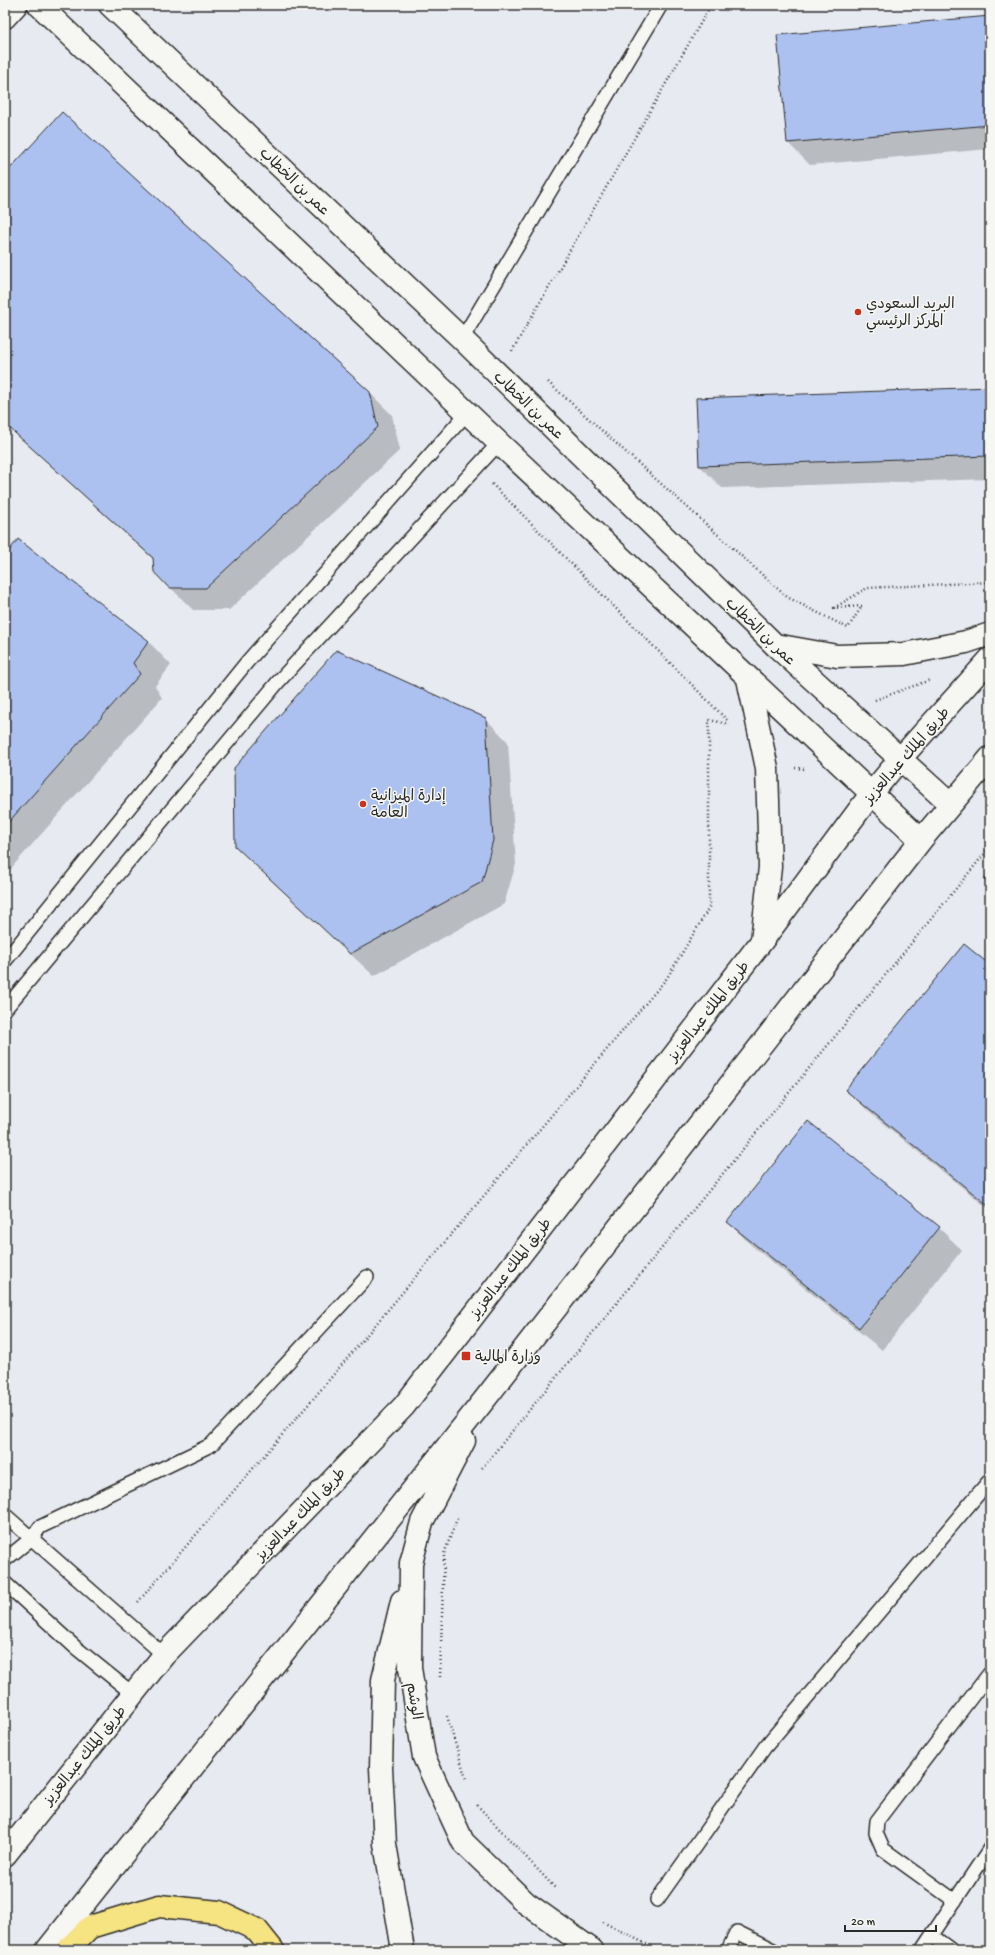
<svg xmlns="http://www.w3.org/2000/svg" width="995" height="1955" viewBox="0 0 995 1955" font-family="'Gochi Hand','Playpen Sans Arabic',sans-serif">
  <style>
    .shadow { fill: #0003 }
    .building { fill: #acc1ef; stroke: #2b2b2b }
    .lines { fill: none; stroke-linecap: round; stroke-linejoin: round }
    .lane-casing { stroke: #2b2b2b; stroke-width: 16 }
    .street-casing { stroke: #2b2b2b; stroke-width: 25 }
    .secondary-casing { stroke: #2b2b2b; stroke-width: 25 }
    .primary-casing { stroke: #2b2b2b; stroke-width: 25 }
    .path { stroke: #2b2b2b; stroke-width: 2.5; stroke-dasharray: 1 3; stroke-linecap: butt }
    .lane { stroke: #f6f6f2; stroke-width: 13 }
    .street { stroke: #f6f6f2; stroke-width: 22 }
    .secondary { stroke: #f6f6f2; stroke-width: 22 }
    .primary { stroke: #f6e381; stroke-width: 22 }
    .poi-dot { fill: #c8321e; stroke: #f6f6f2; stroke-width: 1.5 }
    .labels { text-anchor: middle; stroke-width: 3; stroke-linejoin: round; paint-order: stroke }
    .street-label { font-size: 15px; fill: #2b2b2b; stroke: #f6f6f2 }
    .poi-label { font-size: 15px; fill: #2b2b2b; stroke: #f6f6f2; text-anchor: start }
  </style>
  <rect width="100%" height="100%" fill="#e7ebf1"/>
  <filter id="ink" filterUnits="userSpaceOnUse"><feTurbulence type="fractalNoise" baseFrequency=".025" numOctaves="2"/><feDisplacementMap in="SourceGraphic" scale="8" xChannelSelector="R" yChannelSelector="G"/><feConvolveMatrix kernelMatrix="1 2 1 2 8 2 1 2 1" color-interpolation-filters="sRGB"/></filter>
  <g filter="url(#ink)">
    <!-- shadow -->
    <path class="shadow" d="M990,17v132l-180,16 -22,-22z
      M5,176l364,216 23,23 8,35 -171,160h-36l-23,-23 -16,-27 -149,-136z
      M990,388v91l-268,9 -22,-22z
      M19,540l130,102 22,23 -16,21 7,12 -157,177v-317z
      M486,719l22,23 8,122 -12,40 -130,72 -115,-107z
      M990,966v244l-121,-98 -22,-22z
      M728,1222l211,6 23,22 -80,100 -131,-105z"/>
    <!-- building -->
    <path class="building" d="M990,16v109l-203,18 -10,-108z
      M62,112l308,280 8,35 -172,161h-37l-15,-16 -1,-14 -148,-134v-250z
      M990,387v69l-291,10 -3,-68z
      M18,539l131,102 -16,22 7,11 -135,152v-270z
      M336,650l150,68 7,122 -11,42 -132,72 -115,-108 -1,-78z
      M990,872v13l-6,-5z
      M964,944l26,21v242l-145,-117z
      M808,1121l132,106 -81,101 -132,-106z"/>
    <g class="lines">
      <defs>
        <path id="lane" d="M462,339l199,-334
          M5,961l242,-299 220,-249
          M5,1009l273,-327 221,-239
          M5,1515l159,140
          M5,1560l27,-22 8,-11 171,-82 156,-168
          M5,1583l70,64 58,47
          M657,1900l108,-153 225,-267
          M955,1901l-72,-52 -7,-16 1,-12 112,-147
          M932,1936l19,14
          M728,1950l9,-18 36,18
          M922,1950l68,-102"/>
        <path id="street" d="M5,17l11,-12"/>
        <path id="secondary" d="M39,5l460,438 422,397
          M110,5l352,334 313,306 175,159
          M775,645l62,11 67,-2 62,-12 24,-8
          M748,679l19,89 3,99 -8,74
          M464,1441l-42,81 -11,41 -1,105 14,89 39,85 63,61 66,47
          M402,1601l-19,79 -2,88 4,76 18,106
          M5,1855l159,-200 240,-249 358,-465 109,-147 29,-35 90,-100
          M47,1950l438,-551 436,-559 69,-82"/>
        <path id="primary" d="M67,1950l23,-23 69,-21 60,6 38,18 16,20"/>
      </defs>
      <!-- lane casing -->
      <use href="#lane" class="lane-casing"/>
      <!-- street casing -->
      <use href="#street" class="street-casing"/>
      <!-- secondary casing -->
      <use href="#secondary" class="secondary-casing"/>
      <!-- primary casing -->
      <use href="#primary" class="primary-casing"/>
      <!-- path -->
      <path class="path" d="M512,351l199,-346
        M548,382l239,215 61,31 14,-22 -28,2 33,-20 123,-6
        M492,484l236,237
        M875,700l55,-20
        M795,768l10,1
        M482,1468l508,-621
        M138,1602l175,-203 354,-421 42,-70v-188l20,4
        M440,1677l4,-123 14,-38
        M447,1716l19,63
        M477,1805l79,84
        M603,1922l55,28"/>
      <!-- lane -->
      <use href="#lane" class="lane"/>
      <!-- street -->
      <use href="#street" class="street"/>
      <!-- secondary -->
      <use href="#secondary" class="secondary"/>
      <!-- primary -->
      <use href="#primary" class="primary"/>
    </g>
  </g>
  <!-- markers -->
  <g class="poi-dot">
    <circle cx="858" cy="312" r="4"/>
    <circle cx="363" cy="804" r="4"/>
    <rect x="461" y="1351" width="10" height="10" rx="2"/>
  </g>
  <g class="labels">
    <!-- street labels -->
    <g class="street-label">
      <text transform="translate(295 181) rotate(44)" y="5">عمر بن الخطاب</text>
      <text transform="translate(529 405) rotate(44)" y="5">عمر بن الخطاب</text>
      <text transform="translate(761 631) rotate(44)" y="5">عمر بن الخطاب</text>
      <text transform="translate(906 755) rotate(-49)" y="5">طريق الملك عبدالعزيز</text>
      <text transform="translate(708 1011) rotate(-52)" y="5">طريق الملك عبدالعزيز</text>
      <text transform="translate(510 1268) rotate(-52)" y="5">طريق الملك عبدالعزيز</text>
      <text transform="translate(300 1514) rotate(-46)" y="5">طريق الملك عبدالعزيز</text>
      <text transform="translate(415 1701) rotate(81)" y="5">الوشم</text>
      <text transform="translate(84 1755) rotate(-51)" y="5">طريق الملك عبدالعزيز</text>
    </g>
    <!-- poi labels -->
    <g class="poi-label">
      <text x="866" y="308">البريد السعودي<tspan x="866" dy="17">المركز الرئيسي</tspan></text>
      <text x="371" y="800">إدارة الميزانية<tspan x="371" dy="17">العامة</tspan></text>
      <text x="475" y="1361">وزارة المالية</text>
    </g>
  </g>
  <!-- margin -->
  <rect width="995" height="1955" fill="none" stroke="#f6f6f2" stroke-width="20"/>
  <rect x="10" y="10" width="975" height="1935" fill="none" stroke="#2b2b2b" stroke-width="1.5" filter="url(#ink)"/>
  <!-- scale -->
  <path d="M845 1925v6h91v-6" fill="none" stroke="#2b2b2b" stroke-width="2"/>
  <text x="851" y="1925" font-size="12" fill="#2b2b2b" stroke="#f6f6f2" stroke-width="3" paint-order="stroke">20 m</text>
</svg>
